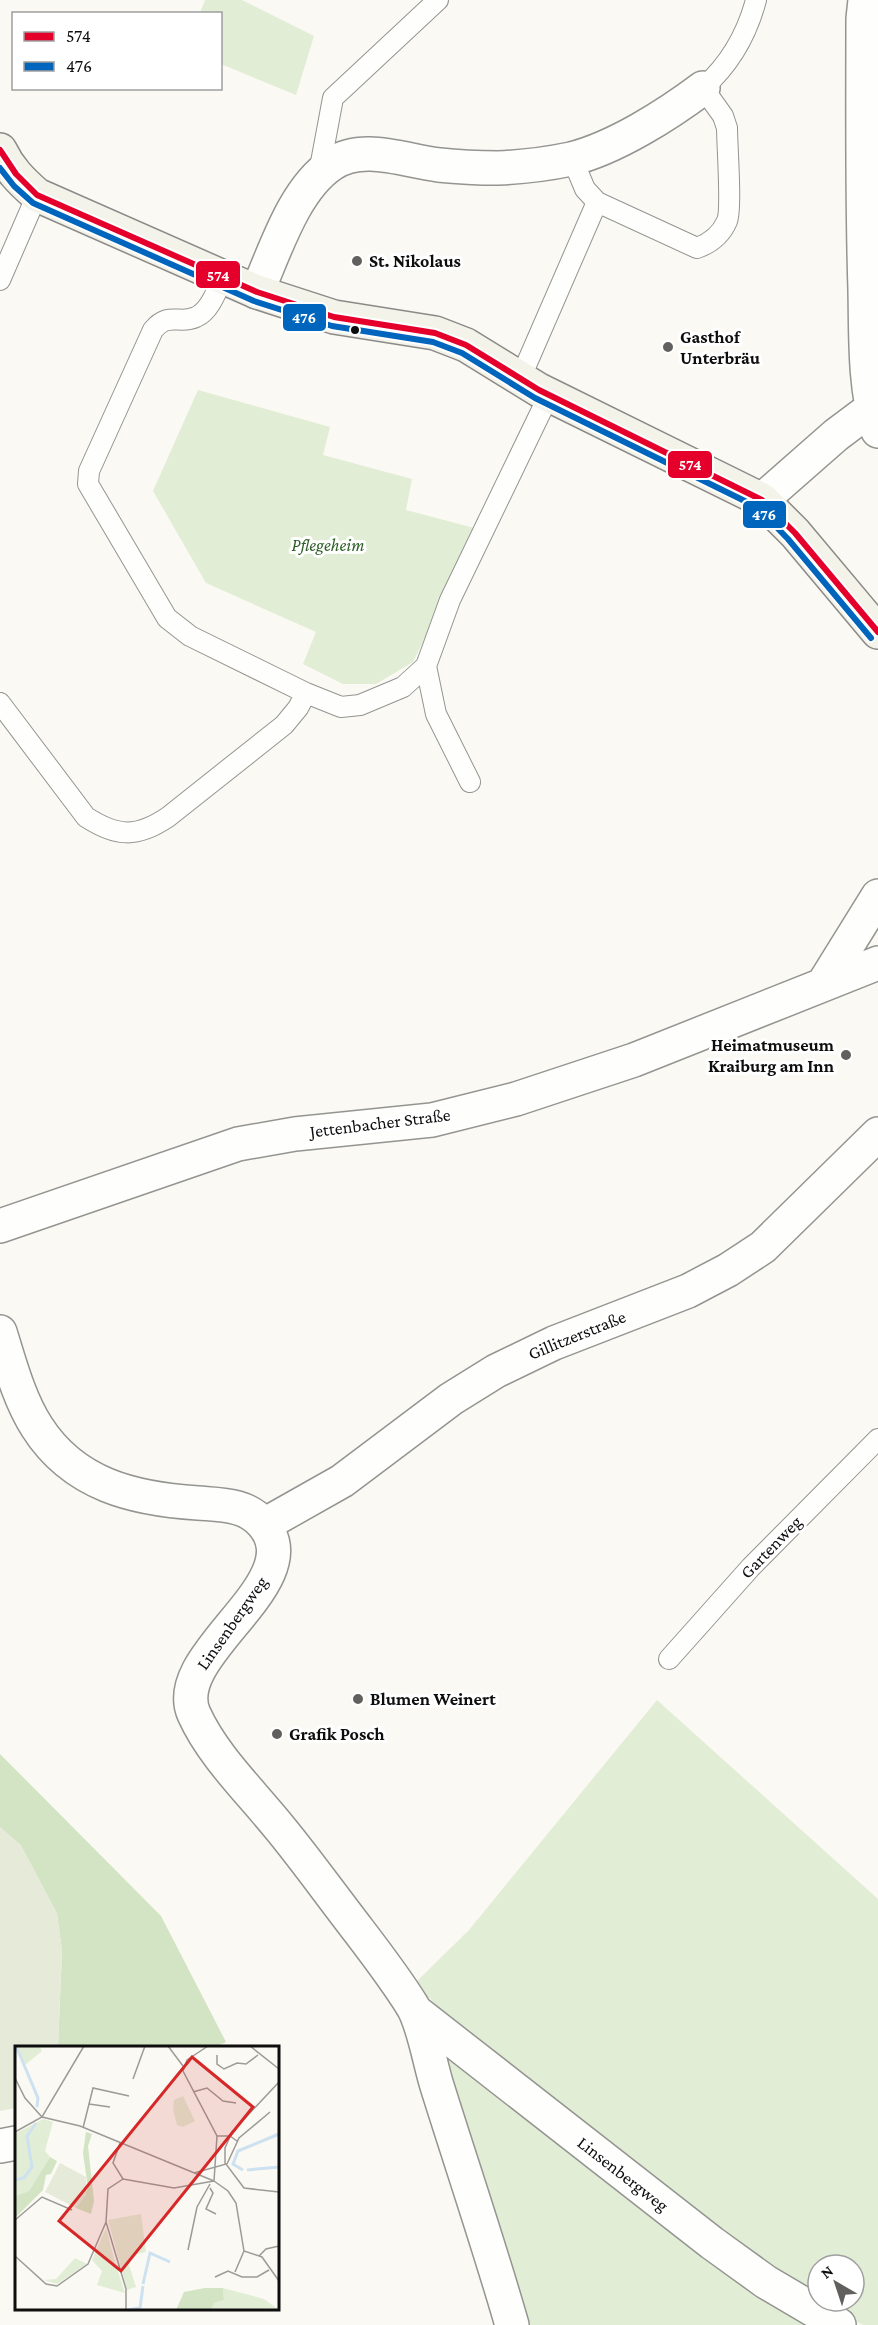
<svg xmlns="http://www.w3.org/2000/svg" width="878" height="2325" viewBox="0 0 878 2325" font-family="'Crimson Pro',serif">
  <style>
    .green { fill: #e2edd5 }
    .forest { fill: #d2e4c4 }
    .cemetery { fill: #e5ead9 }
    .lines { fill: none; stroke-linecap: round; stroke-linejoin: round }
    .lane-casing { stroke: #949491; stroke-width: 22 }
    .street-casing { stroke: #949491; stroke-width: 36 }
    .secondary-casing { stroke: #8b8a88; stroke-width: 36 }
    .lane { stroke: #fefefd; stroke-width: 20 }
    .street { stroke: #fefefd; stroke-width: 33 }
    .secondary { stroke: #f3f3ea; stroke-width: 33 }
    .bus-1-casing { stroke: #fff; stroke-width: 10 }
    .bus-2-casing { stroke: #fff; stroke-width: 10 }
    .bus-1 { stroke: #e4002b; stroke-width: 6 }
    .bus-2 { stroke: #0065bd; stroke-width: 6 }
    .poi-dot { fill: #61605e; stroke: #fff; stroke-width: 2 }
    .bus-dot { fill: #0e0e0e; stroke: #fff; stroke-width: 2 }
    .labels { text-anchor: middle; stroke-width: 6; stroke-linejoin: round; paint-order: stroke }
    .poi-label { font-size: 18px; font-weight: bold; fill: #0e0e0e; stroke: #fff; text-anchor: start }
    .park-label { font-size: 18px; font-style: italic; fill: #2d5e25; stroke: #fff }
    .street-label { font-size: 18px; fill: #0e0e0e; stroke: #fff }
    .inset-river { fill: none; stroke: #cde1f0; stroke-width: 3 }
    .inset-road { fill: none; stroke: #9c9b97; stroke-width: 1.5 }
    .view { fill: #d62828; fill-opacity: 0.15; stroke: #d62828; stroke-width: 3 }
    .inset-edge { fill: none; stroke: #0e0e0e; stroke-width: 3 }
    .line-badge { stroke: #fff; stroke-width: 2 }
    .badge-label { font-size: 16px; text-anchor: middle; font-weight: bold; fill: #fff }
  </style>
  <rect width="100%" height="100%" fill="#faf9f3"/>
  <!-- green -->
  <path class="green" d="M205,0h37l72,36 -18,59 -75,-31 -1,-50 -20,-1z
    M198,390l132,37 -7,28 89,24 -6,31 72,19 -65,133 -37,22h-33l-40,-20 13,-32 -110,-49 -53,-92z
    M657,1700l221,199v426h-15l-44,-24h35v-36h-36v36l-17,-10 -353,-274 -33,-34 54,-53z
    M462,2060l358,265h-294l-80,-246 1,-18z"/>
  <!-- forest -->
  <path class="forest" d="M0,1754l161,162 65,126 -14,6 -154,-1 4,-96 -5,-37 -36,-68 -21,-19z"/>
  <!-- cemetery -->
  <path class="cemetery" d="M0,1827l21,18 36,68 5,38 -4,96 -42,1v60l-16,3z"/>
  <g class="lines">
    <defs>
      <path id="lane" d="M572,158l13,31 12,13 100,46c14,-5 24,-13 30,-27 5,-12 0,-76 0,-93l-4,-12 -20,-28c27,-24 44,-54 53,-88
        M319,173l14,-75 105,-98
        M223,277c-6,13 -13,34 -27,40 -17,8 -27,-6 -43,13l-64,141 -1,13 79,134 23,18 116,57 35,14 19,-2 43,-18 23,-21 24,-66 99,-205
        M0,280l37,-85
        M520,379l77,-177
        M426,666l10,48 34,68
        M0,703l86,114c31,20 51,21 82,0l116,-92 14,-17 8,-15
        M669,1659l82,-92 127,-128"/>
      <path id="street" d="M865,0l-2,19c0,90 -1,180 2,271 1,46 -1,96 13,141
        M257,292c18,-41 37,-103 75,-128 31,-21 73,-3 107,1 19,2 40,3 59,3 24,-1 49,-4 73,-9 44,-11 96,-44 132,-71
        M762,500l74,-65 36,-27h6
        M824,983l54,-87
        M0,1226l238,-82 57,-10 137,-14 84,-21 118,-39 244,-97
        M0,1332c10,32 19,67 37,95 37,58 97,72 161,76 24,2 48,1 65,21 50,59 -96,130 -69,190 19,42 56,77 85,113 24,29 47,61 70,91 22,29 45,58 64,89 11,19 17,57 24,79 25,80 52,159 75,239
        M264,1525l78,-44 109,-82 45,-28 58,-28 134,-52 40,-21 35,-23 115,-113
        M415,2011l297,232 54,39 73,43
        M0,2146l16,-3"/>
      <path id="secondary" d="M0,150c9,19 21,31 37,45l220,97 77,25 101,16 31,12 73,45 223,110 33,33 83,99"/>
    </defs>
    <!-- lane casing -->
    <use href="#lane" class="lane-casing"/>
    <!-- street casing -->
    <use href="#street" class="street-casing"/>
    <!-- secondary casing -->
    <use href="#secondary" class="secondary-casing"/>
    <!-- lane -->
    <use href="#lane" class="lane"/>
    <!-- street -->
    <use href="#street" class="street"/>
    <!-- secondary -->
    <use href="#secondary" class="secondary"/>
    <defs>
      <path id="bus-1" d="M0,150l16,24 21,21 220,97 77,25 101,16 31,12 73,45 223,110 33,33 83,99"/>
      <path id="bus-2" d="M0,168l14,18 19,17 221,98 78,25 101,16 29,11 73,45 222,109 31,32 83,99"/>
    </defs>
    <!-- bus-1 casing -->
    <use href="#bus-1" class="bus-1-casing"/>
    <!-- bus-2 casing -->
    <use href="#bus-2" class="bus-2-casing"/>
    <!-- bus-1 -->
    <use href="#bus-1" class="bus-1"/>
    <!-- bus-2 -->
    <use href="#bus-2" class="bus-2"/>
  </g>
  <!-- markers -->
  <g class="poi-dot">
    <circle cx="357" cy="261" r="6"/>
    <circle cx="668" cy="347" r="6"/>
    <circle cx="846" cy="1055" r="6"/>
    <circle cx="358" cy="1699" r="6"/>
    <circle cx="277" cy="1734" r="6"/>
  </g>
  <circle class="bus-dot" cx="355" cy="330" r="5"/>
  <g class="labels">
    <!-- poi labels -->
    <g class="poi-label">
      <text x="369" y="267">St. Nikolaus</text>
      <text x="680" y="343">Gasthof<tspan x="680" dy="21">Unterbräu</tspan></text>
      <text x="834" y="1051" text-anchor="end">Heimatmuseum<tspan x="834" dy="21">Kraiburg am Inn</tspan></text>
      <text x="370" y="1705">Blumen Weinert</text>
      <text x="289" y="1740">Grafik Posch</text>
    </g>
    <!-- park labels -->
    <g class="park-label">
      <text x="328" y="551">Pflegeheim</text>
    </g>
    <!-- street labels -->
    <g class="street-label">
      <text transform="translate(380 1123) rotate(-7)" y="6">Jettenbacher Straße</text>
      <text transform="translate(577 1335) rotate(-22)" y="6">Gillitzerstraße</text>
      <text transform="translate(771 1547) rotate(-46)" y="6">Gartenweg</text>
      <text transform="translate(232 1623) rotate(-55)" y="6">Linsenbergweg</text>
      <text transform="translate(623 2174) rotate(38)" y="6">Linsenbergweg</text>
    </g>
  </g>
  <!-- overview -->
  <g transform="translate(15 2046)">
    <rect width="264" height="264" fill="#faf9f3"/>
    <path d="M2,0h22l3,5 -17,14zM168,50l12,25 -12,6 -6,-2 -4,-15 1,-10zM28,73l10,3 -8,29 5,6 -21,34 -14,5v-62zM126,168l5,38 -13,3 -4,10 7,22 -9,3 -19,-70zM91,182l9,34 10,31 -28,-8 5,-14 -10,-11zM60,212l12,6 -30,20 -13,-4 12,-1zM208,242l41,11 15,11h-68l3,-7 10,-3z" fill="#e2edd5"/>
    <path d="M71,86l6,2 -4,12 6,55 -3,13 -15,-6 12,-20 -5,-35zM35,111l7,4 -6,13 -5,1 -3,15 -28,28v-22l14,-5zM190,242h18l1,12 -10,3 -3,7h-35l8,-18z" fill="#d2e4c4"/>
    <path d="M45,117l26,14v18l-10,13 -31,-16z" fill="#e5ead9"/>
    <path class="inset-river" d="M1,0l22,52 -1,9M228,124l-10,-6 5,-13 41,-17M232,124l32,-3M0,134l9,-2 8,-11 -5,-31 9,-13M128,238l7,-31 20,9M113,264l12,-2 3,-22"/>
    <path class="inset-road" d="M153,0l15,20M193,0l-21,14 -4,11 34,65 -3,45 14,10 8,12 8,48 18,6 17,24M235,0l29,23M202,9v9l7,5 13,-6 9,1 12,-9M0,32l10,20 17,19 38,9 134,55M118,33l12,-33M178,46l14,-4 16,13 13,2M74,58l21,3M68,82l10,-40 36,8M0,86l27,-15 42,-71M202,90h13l7,5M105,97l-7,20 10,16M210,118v-16l7,-16 47,-50M212,118l12,-26 31,-26M179,127l32,-9 18,24 35,4M108,133l-15,10 -2,33 20,67v21M108,133l51,9 40,-7M195,142l3,5 -7,16 10,5M0,174l27,-23 30,13M173,204l9,-43 13,-23M0,210l31,28 11,2 31,-22 18,-42M244,210l7,-7 13,-3M220,226l9,-21M200,231l13,-6 14,6h15l12,-7"/>
    <path class="view" d="M177,11l61,50 -132,164 -62,-50z"/>
    <rect width="264" height="264" class="inset-edge"/>
  </g>
  <g class="line-badge">
    <rect x="195" y="260" width="46" height="29" rx="6" fill="#e4002b"/>
    <rect x="282" y="303" width="45" height="29" rx="6" fill="#0065bd"/>
    <rect x="667" y="450" width="46" height="29" rx="6" fill="#e4002b"/>
    <rect x="742" y="500" width="45" height="29" rx="6" fill="#0065bd"/>
  </g>
  <g class="badge-label">
    <text x="218" y="281">574</text>
    <text x="304" y="323">476</text>
    <text x="690" y="470">574</text>
    <text x="764" y="520">476</text>
  </g>
  <!-- legend -->
  <rect x="12" y="12" width="210" height="78" fill="#ffffff" stroke="#9f9f9f" stroke-width="1.5"/>
  <rect x="24" y="32" width="30" height="9" fill="#e4002b" stroke="#9f9f9f" stroke-width="1.5"/>
  <text x="66" y="42" font-size="18" fill="#0e0e0e">574</text>
  <rect x="24" y="62" width="30" height="9" fill="#0065bd" stroke="#9f9f9f" stroke-width="1.5"/>
  <text x="66" y="72" font-size="18" fill="#0e0e0e">476</text>
  <!-- north arrow -->
  <g transform="translate(836 2283) rotate(321)"><circle r="28" fill="#ffffff" stroke="#9f9f9f" stroke-width="1.5"/>
  <path d="M0-4.5L10 22L0 15L-10 22Z" fill="#61605e"/>
  <text y="-9" font-size="16" font-weight="bold" text-anchor="middle" fill="#0e0e0e">N</text>
  </g>
</svg>
